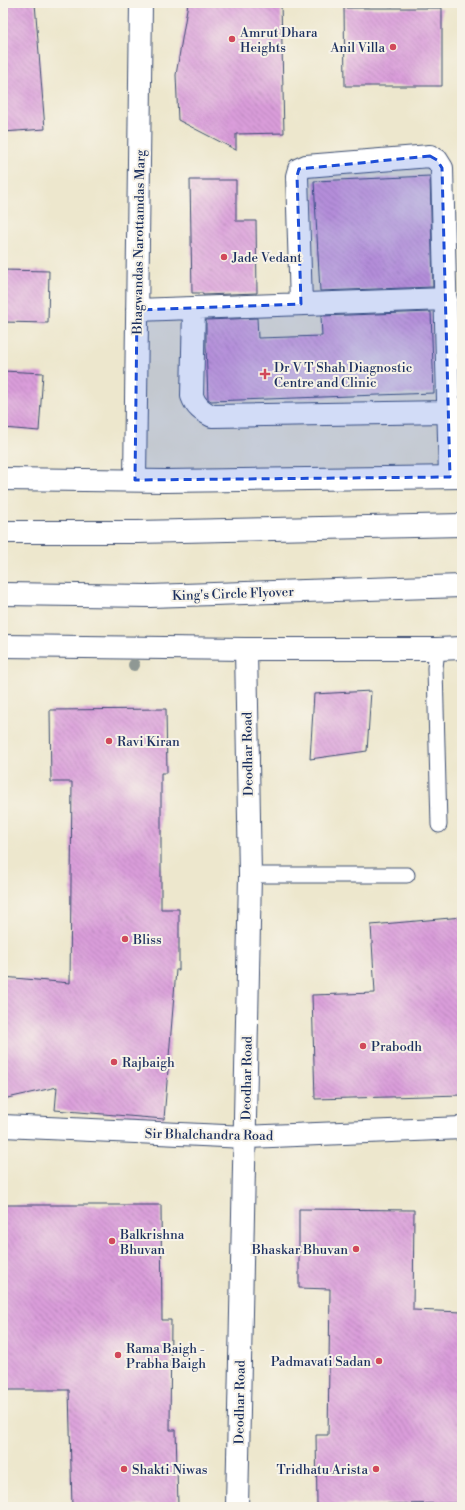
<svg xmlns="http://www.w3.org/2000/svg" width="465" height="1510" viewBox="0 0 465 1510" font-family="'Libre Bodoni',serif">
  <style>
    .building { fill: url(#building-back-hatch) }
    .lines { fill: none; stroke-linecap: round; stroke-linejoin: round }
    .lane-casing { stroke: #3a4b6f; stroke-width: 17 }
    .street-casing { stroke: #3a4b6f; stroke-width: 24 }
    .highway-casing { stroke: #3a4b6f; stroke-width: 24 }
    .lane { stroke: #fff; stroke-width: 15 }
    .street { stroke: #fff; stroke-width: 22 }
    .highway { stroke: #fff; stroke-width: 22 }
    .tree { fill: #8f9894 }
    .marked { fill: #1d4ed8; fill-opacity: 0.2; stroke: #1d4ed8; stroke-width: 3; stroke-dasharray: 8 5; stroke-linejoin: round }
    .poi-dot { fill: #d1495b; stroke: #f7f3e8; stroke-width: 1.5 }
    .labels { text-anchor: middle; stroke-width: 4; stroke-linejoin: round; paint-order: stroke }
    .poi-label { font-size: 13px; fill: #1b2f5e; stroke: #f7f3e8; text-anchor: start }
    .street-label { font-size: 13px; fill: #1b2f5e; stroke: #f7f3e8 }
  </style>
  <defs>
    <pattern id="building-back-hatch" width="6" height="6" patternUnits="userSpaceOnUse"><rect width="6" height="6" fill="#da9dda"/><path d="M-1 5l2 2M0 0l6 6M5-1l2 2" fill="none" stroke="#b080b4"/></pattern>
  </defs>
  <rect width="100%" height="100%" fill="#f7f3e8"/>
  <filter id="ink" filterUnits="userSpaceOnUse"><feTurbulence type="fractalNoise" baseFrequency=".025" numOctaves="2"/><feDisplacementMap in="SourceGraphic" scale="8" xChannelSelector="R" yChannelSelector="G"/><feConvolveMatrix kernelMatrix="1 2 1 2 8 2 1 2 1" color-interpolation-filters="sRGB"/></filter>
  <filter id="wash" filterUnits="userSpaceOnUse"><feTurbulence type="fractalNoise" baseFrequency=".012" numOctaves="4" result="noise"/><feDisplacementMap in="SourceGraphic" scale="16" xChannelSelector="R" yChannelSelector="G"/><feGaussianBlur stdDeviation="0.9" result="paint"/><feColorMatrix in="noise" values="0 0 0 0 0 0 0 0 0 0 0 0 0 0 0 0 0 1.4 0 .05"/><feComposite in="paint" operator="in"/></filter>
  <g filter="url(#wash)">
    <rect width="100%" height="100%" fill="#ede7cd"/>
    <g id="blocks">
      <!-- building -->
      <path class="building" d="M3,3h32l10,126 -42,3z
        M188,3h93l3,130 -48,1v16l-58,-30 -2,-45z
        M344,8h98v78h-97z
        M430,176l3,111 -113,4 -6,-110z
        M190,180h46v41h20l1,72 -54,2v-2h-11z
        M3,270l46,1 -1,52 -45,-1z
        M431,312l3,81 -223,8 -3,-2 -2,-53v-26l51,-2 1,20 64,-2 -1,-20z
        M3,371l40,2 -4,58 -36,-3z
        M371,691l-4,60 -57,8 4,-65z
        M166,709l1,64h-6v136h18v61h-3l-12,149 -109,-9 2,-23 -54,12v-122l67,6 2,-201h-21l-1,-72z
        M462,917v178l-147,4 -3,-104 63,-2 -4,-68z
        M3,1205h158l1,115h9l-1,110h6l2,75 -106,2 -3,-117h-66z
        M299,1209l115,1 -1,100 49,2v191l-145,2 -1,-70h12l2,-146 -31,-1z"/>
    </g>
  </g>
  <g filter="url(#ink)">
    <use href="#blocks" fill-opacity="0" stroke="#3a4b6f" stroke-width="1"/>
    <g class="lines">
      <defs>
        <path id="lane" d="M437,649l-2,19 4,157
          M250,875h157"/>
        <path id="street" d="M301,304l-4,-128 2,-7 7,-3 124,-10 7,4 5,8 8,309
          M194,308l-2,88c4,11 10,15 20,20l236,-4
          M137,310l309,-11
          M135,480l6,-477
          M3,1126l243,11 216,-9
          M237,1507l13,-632 -4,-226"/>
        <path id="highway" d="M3,479l162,2 297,-4
          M3,532h134l325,-7
          M3,594l147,2 312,-10
          M3,646l243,3h191l25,-1"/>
      </defs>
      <!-- lane casing -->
      <use href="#lane" class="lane-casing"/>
      <!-- street casing -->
      <use href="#street" class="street-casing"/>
      <!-- highway casing -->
      <use href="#highway" class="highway-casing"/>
      <!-- lane -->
      <use href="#lane" class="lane"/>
      <!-- street -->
      <use href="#street" class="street"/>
      <!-- highway -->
      <use href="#highway" class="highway"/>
    </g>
    <!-- trees -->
    <circle class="tree" cx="134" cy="665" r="6"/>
  </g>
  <!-- marked area -->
  <path class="marked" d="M430,156l7,4 5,8 8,309 -315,3 2,-170 164,-6 -4,-128 2,-7z"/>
  <!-- markers -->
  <g class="poi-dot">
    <circle cx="232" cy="39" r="4"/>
    <circle cx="393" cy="47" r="4"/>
    <circle cx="224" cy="257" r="4"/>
    <path d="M263 368h4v4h4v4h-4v4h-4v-4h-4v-4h4z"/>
    <circle cx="109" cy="741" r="4"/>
    <circle cx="125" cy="939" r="4"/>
    <circle cx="363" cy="1046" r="4"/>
    <circle cx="114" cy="1062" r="4"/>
    <circle cx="112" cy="1241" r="4"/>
    <circle cx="356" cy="1249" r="4"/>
    <circle cx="118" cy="1355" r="4"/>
    <circle cx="379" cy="1361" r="4"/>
    <circle cx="124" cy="1469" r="4"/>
    <circle cx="376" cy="1469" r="4"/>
  </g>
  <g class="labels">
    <!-- poi labels -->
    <g class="poi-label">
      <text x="240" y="37">Amrut Dhara<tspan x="240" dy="15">Heights</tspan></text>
      <text x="385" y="52" text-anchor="end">Anil Villa</text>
      <text x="232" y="262">Jade Vedant</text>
      <text x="274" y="372">Dr V T Shah Diagnostic<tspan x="274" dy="15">Centre and Clinic</tspan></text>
      <text x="117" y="746">Ravi Kiran</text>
      <text x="133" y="944">Bliss</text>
      <text x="371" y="1051">Prabodh</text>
      <text x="122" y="1067">Rajbaigh</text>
      <text x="120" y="1239">Balkrishna<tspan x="120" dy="15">Bhuvan</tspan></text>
      <text x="348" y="1254" text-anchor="end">Bhaskar Bhuvan</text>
      <text x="126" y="1353">Rama Baigh -<tspan x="126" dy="15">Prabha Baigh</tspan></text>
      <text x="371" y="1366" text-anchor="end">Padmavati Sadan</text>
      <text x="132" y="1474">Shakti Niwas</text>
      <text x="368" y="1474" text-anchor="end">Tridhatu Arista</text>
    </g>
    <!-- street labels -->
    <g class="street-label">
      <text transform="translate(138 242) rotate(-89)" y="5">Bhagwandas Narottamdas Marg</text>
      <text transform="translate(233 593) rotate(-2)" y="5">King's Circle Flyover</text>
      <text transform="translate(247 754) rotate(-91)" y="5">Deodhar Road</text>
      <text transform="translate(246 1078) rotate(-89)" y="5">Deodhar Road</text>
      <text transform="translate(209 1134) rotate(1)" y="5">Sir Bhalchandra Road</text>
      <text transform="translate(239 1402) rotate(-89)" y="5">Deodhar Road</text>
    </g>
  </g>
  <!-- margin -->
  <rect width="465" height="1510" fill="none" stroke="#f7f3e8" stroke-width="16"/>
</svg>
